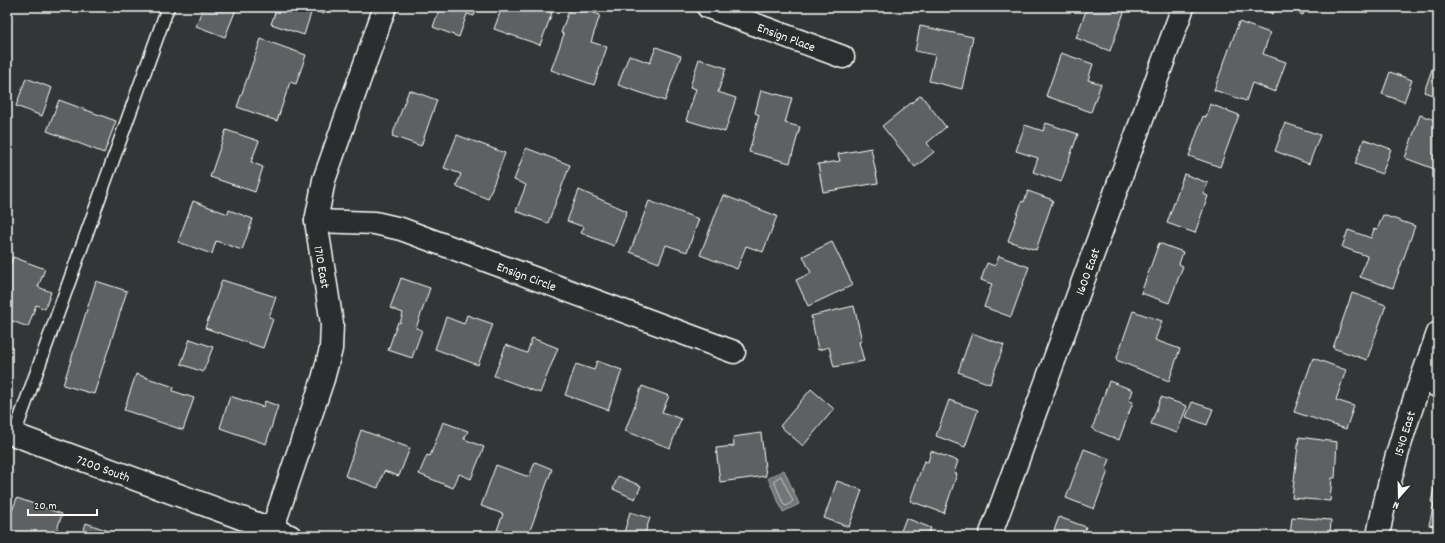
<svg xmlns="http://www.w3.org/2000/svg" width="1445" height="543" viewBox="0 0 1445 543" font-family="Dekko,sans-serif">
  <style>
    .water { fill: #737576; stroke: #abacad }
    .lines { fill: none; stroke-linecap: round; stroke-linejoin: round }
    .shore { stroke: #c7c8c8; stroke-width: 1 }
    .building { fill: #5f6162; stroke: #fff }
    .lane-casing { stroke: #fff; stroke-width: 15 }
    .street-casing { stroke: #fff; stroke-width: 25 }
    .secondary-casing { stroke: #fff; stroke-width: 25 }
    .lane { stroke: #2a2d2e; stroke-width: 12 }
    .street { stroke: #2a2d2e; stroke-width: 22 }
    .secondary { stroke: #2a2d2e; stroke-width: 22 }
    .labels { text-anchor: middle; stroke-width: 3; stroke-linejoin: round; paint-order: stroke }
    .street-label { font-size: 13px; fill: #fff; stroke: #2a2d2e }
  </style>
  <rect width="100%" height="100%" fill="#333536"/>
  <filter id="ink" filterUnits="userSpaceOnUse"><feTurbulence type="fractalNoise" baseFrequency=".025" numOctaves="2"/><feDisplacementMap in="SourceGraphic" scale="8" xChannelSelector="R" yChannelSelector="G"/><feConvolveMatrix kernelMatrix="1 2 1 2 8 2 1 2 1" color-interpolation-filters="sRGB"/></filter>
  <g filter="url(#ink)">
    <!-- water -->
    <path class="water" d="M784,470l15,34 -16,8 -15,-34z"/>
    <g class="lines">
      <!-- shore -->
      <path class="shore" d="M781,476l12,25 -6,5 -3,-1 -10,-24z"/>
    </g>
    <!-- building -->
    <path class="building" d="M203,7h34l-12,30 -29,-11z
      M277,7h49l-2,7 -12,-4 -8,25 -33,-11z
      M440,7h37l-3,9 -7,-2 -8,23 -26,-10z
      M502,7h37l13,6 -12,32 -46,-16z
      M570,7h8l22,8 -9,27 16,5 -13,38 -43,-15 13,-36 -3,-1z
      M1084,7h42l-16,44 -34,-13 11,-30z
      M1255,7h20l-2,7z
      M1281,7h25l-3,8z
      M1239,22l31,11 -7,21 23,8 -11,30 -23,-9 -6,18 -32,-11z
      M920,26l53,11 -11,52 -33,-8 6,-26 -20,-4z
      M261,39l45,16 -10,29 -6,-2 -13,39 -40,-14z
      M656,47l25,9 -16,45 -47,-16 11,-30 21,8z
      M1438,52v45l-14,-5z
      M1061,53l32,11 -5,16 13,4 -10,28 -45,-16z
      M699,59l27,9 -8,24 18,6 -11,34 -39,-12 10,-31 -6,-2z
      M1390,72l22,8 -8,22 -22,-8z
      M26,78l26,10 -10,28 -26,-10z
      M409,90l28,10 -16,46 -29,-10z
      M761,90l31,8 -7,25 15,4 -10,36 -41,-11 10,-37 -4,-2z
      M921,95l25,32 -19,16 7,9 -19,15 -33,-41z
      M59,100l57,21 -12,32 -57,-22z
      M1210,104l29,11 -19,52 -31,-11 14,-40 3,1z
      M1420,115l18,6 -1,49 -32,-12z
      M1046,123l32,11 -17,48 -28,-10 5,-14 -22,-7 9,-26 18,6z
      M1285,123l35,12 -11,29 -34,-13z
      M226,130l33,11 -8,21 12,5 -8,25 -45,-15z
      M457,135l48,18 -17,46 -32,-13 5,-12 -17,-6z
      M1364,139l27,10 -9,25 -27,-10z
      M526,148l44,17 -22,58 -32,-12 10,-26 -12,-5z
      M871,148l7,35 -55,9 -5,-28 22,-3 -2,-7z
      M1184,174l24,9 -5,11 5,2 -13,37 -28,-10z
      M579,190l48,21 -13,35 -33,-13 3,-6 -17,-6z
      M1028,191l25,9 -17,50 -28,-9 14,-40 2,1z
      M723,195l54,21 -14,36 -17,-6 -9,23 -37,-14z
      M193,201l35,13 1,-4 24,9 -11,31 -26,-9 -4,13 -34,-12z
      M649,201l50,18 -12,33 -21,-7 -7,18 -29,-11z
      M1383,215l32,11 -22,62 -33,-11 7,-21 -25,-9 6,-17 23,8 3,-9 3,1z
      M832,242l21,43 -45,21 -12,-26 15,-7 -8,-17z
      M1159,243l24,9 -4,12 4,2 -14,37 -28,-10z
      M999,256l30,11 -18,50 -27,-10 8,-23 -11,-4 6,-17 8,3z
      M13,257l32,12 -7,18 13,5 -6,17 -9,-4 -8,22 -21,-8v-57l4,1z
      M401,278l29,10 -14,40 6,2 -10,28 -24,-8 10,-28 2,1 3,-10 -13,-5z
      M222,280l54,17 -7,20 4,2 -10,29 -58,-20z
      M96,281l31,10 -33,103 -31,-9z
      M1352,293l34,12 -19,55 -34,-12z
      M854,306l8,35 -3,1 5,19 -30,6 -5,-20 -11,3 -7,-34z
      M1133,311l29,10 -7,19 25,9 -11,32 -53,-21z
      M467,315l26,9 -15,41 -43,-16 11,-32 18,7z
      M972,333l32,12 -14,39 -32,-12z
      M532,338l26,10 -18,45 -46,-17 12,-31 21,8z
      M190,339l23,8 -10,25 -22,-8z
      M1313,358l33,12 -10,30 18,6 -8,23 -52,-17z
      M597,361l25,9 -14,40 -43,-15 11,-31 18,6z
      M136,374l38,13 -1,4 21,7 -11,32 -59,-20z
      M1109,381l24,9 -4,11 4,1 -14,38 -27,-11z
      M642,386l27,10 -7,16 19,7 -11,29 -45,-17z
      M811,389l23,20 -31,37 -23,-20z
      M230,396l33,11 2,-6 13,5 -12,38 -46,-16z
      M1161,397l26,9 -10,27 -26,-9z
      M949,400l29,10 -13,37 -29,-11z
      M1192,402l21,7 -6,16 -21,-8z
      M443,422l25,9 -4,8 20,8 -13,32 -12,-5 -6,14 -34,-14 8,-19 3,1z
      M361,430l49,18 -11,28 -15,-5 -6,17 -33,-12z
      M761,433l5,43 -46,6 -4,-34 18,-2 -1,-9z
      M1299,437l38,5 -2,36h-3l-2,23 -38,-3z
      M1084,449l26,10 -4,11 2,1 -14,38 -28,-11z
      M931,451l27,10 -4,12 3,1 -13,39 -34,-12 14,-40 4,1z
      M535,462l17,7 -24,67h-14l-17,-6 6,-16 -22,-8 15,-41 33,12z
      M618,476l23,10 -6,13 -22,-10z
      M1436,480h2v47l-9,-2 5,-22 -3,-1z
      M837,481l25,9 -13,37 -25,-9z
      M17,498l45,16 -7,22h-35l-13,-5v-7z
      M630,512l20,6 -6,18h-21z
      M1059,517l27,10 -3,9h-31z
      M1292,517l39,3 -1,16h-40z
      M906,518l25,10 -3,8h-29z
      M86,523l37,13h-41z
      M1114,531l14,5h-16z"/>
    <g class="lines">
      <defs>
        <path id="lane" d="M14,435l154,-428"/>
        <g id="street">
          <path id="s1" d="M708,7l135,50"/>
          <path id="s2" d="M316,221l59,2 26,6 333,123"/>
          <path d="M1421,380l17,6"/>
          <path d="M270,536l53,-157 8,-30 1,-25 -16,-103 8,-41 61,-173"/>
          <path id="s3" d="M990,536l193,-529"/>
          <path id="s4" d="M1378,536c13,-72 35,-135 60,-203"/>
        </g>
        <g id="secondary">
          <path id="s5" d="M7,432l283,104"/>
        </g>
      </defs>
      <!-- lane casing -->
      <use href="#lane" class="lane-casing"/>
      <!-- street casing -->
      <use href="#street" class="street-casing"/>
      <!-- secondary casing -->
      <use href="#secondary" class="secondary-casing"/>
      <!-- lane -->
      <use href="#lane" class="lane"/>
      <!-- street -->
      <use href="#street" class="street"/>
      <!-- secondary -->
      <use href="#secondary" class="secondary"/>
    </g>
  </g>
  <g class="labels">
    <!-- street labels -->
    <g class="street-label">
      <text dy="5" stroke="none"><textPath href="#s1" startOffset="84">Ensign Place</textPath></text>
      <text transform="translate(323 267) rotate(80)" y="5">1710 East</text>
      <text dy="5" stroke="none"><textPath href="#s3" startOffset="282">1600 East</textPath></text>
      <text dy="5" stroke="none"><textPath href="#s2" startOffset="220">Ensign Circle</textPath></text>
      <text dy="5" stroke="none"><textPath href="#s4" startOffset="106">1540 East</textPath></text>
      <text dy="5" stroke="none"><textPath href="#s5" startOffset="103">7200 South</textPath></text>
    </g>
  </g>
  <!-- margin -->
  <rect width="1445" height="543" fill="none" stroke="#2a2d2e" stroke-width="24"/>
  <rect x="12" y="12" width="1421" height="519" fill="none" stroke="#fff" stroke-width="1.5" filter="url(#ink)"/>
  <!-- north arrow -->
  <g transform="translate(1399 497) rotate(200)" stroke="#2a2d2e" stroke-width="3" paint-order="stroke">
  <path d="M0-3L7 15L0 10L-7 15Z" fill="#ffffff"/>
  <text y="-6" font-size="11" font-weight="bold" text-anchor="middle" fill="#ffffff">N</text>
  </g>
  <!-- scale -->
  <path d="M28 509v6h69v-6" fill="none" stroke="#ffffff" stroke-width="2"/>
  <text x="34" y="509" font-size="12" fill="#ffffff" stroke="#2a2d2e" stroke-width="3" paint-order="stroke">20 m</text>
</svg>
